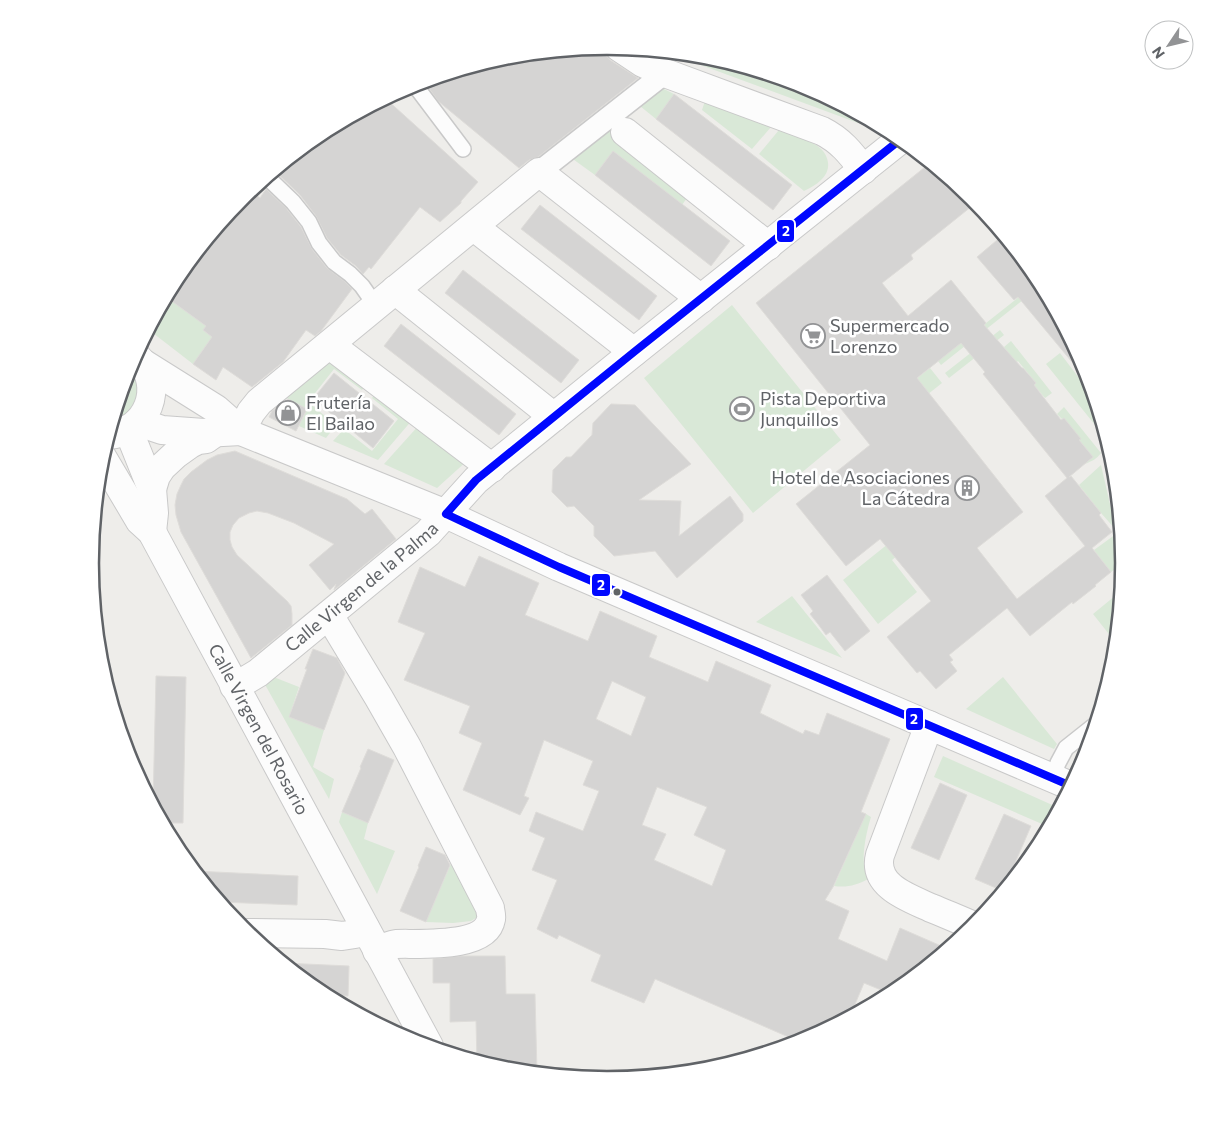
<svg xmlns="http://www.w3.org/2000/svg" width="1214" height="1126" viewBox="0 0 1214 1126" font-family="Commissioner,sans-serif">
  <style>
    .green { fill: #d9e8d7 }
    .building { fill: #d5d4d3; stroke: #dedcd9; fill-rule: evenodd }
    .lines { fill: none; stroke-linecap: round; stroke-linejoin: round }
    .service-casing { stroke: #c9c9c9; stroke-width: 18 }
    .pedestrian-casing { stroke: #c9c9c9; stroke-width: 24 }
    .minor-casing { stroke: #c9c9c9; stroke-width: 30 }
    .tertiary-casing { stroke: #c9c9c9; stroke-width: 30 }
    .service { stroke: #fcfcfc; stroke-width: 15 }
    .pedestrian { stroke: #fcfcfc; stroke-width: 21 }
    .minor { stroke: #fcfcfc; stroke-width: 28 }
    .tertiary { stroke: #fcfcfc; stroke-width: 28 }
    .bus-1-casing { stroke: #fff; stroke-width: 11 }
    .bus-1 { stroke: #0008ff; stroke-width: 8 }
    .bus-dot { fill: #606367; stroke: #fff; stroke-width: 2 }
    .labels { text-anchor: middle; stroke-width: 5; stroke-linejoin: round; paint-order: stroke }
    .poi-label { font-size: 18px; fill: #606367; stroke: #fff; text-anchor: start }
    .street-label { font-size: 18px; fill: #606367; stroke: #fff }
    .rim { fill: none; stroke: #606367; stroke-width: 2.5 }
    .line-badge { stroke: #fff; stroke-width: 2 }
    .badge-label { font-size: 14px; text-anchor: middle; font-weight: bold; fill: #fff }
  </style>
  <rect width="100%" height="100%" fill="#eeedea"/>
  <!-- green -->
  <path class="green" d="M679,53l24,3 19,7 1,-2 82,25 71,38 -18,-1 -168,-62 -12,-6z
    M656,85l18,9 -18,25 -21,-17z
    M705,101l66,26 -19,22 -50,-39z
    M605,128l84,67 -7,10 -69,-54 -18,24 -25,-18z
    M779,130c12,5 26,8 37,15 13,8 17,24 5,35 -5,5 -11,8 -17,11l-45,-37z
    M1039,281l3,4 -101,80 -3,-4z
    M166,297l40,29 -3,4 9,7 -19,27 -44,-34z
    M732,305l109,135 -88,73 -109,-135z
    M1000,330l4,5 -55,43 -4,-5z
    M1011,341l41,52 -7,5 -11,-13 2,-2 -18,-22 -2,2 -12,-16z
    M329,353l39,29 -6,8 -28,-21 -26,33 28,23 -10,13 -27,-12 8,-17 -26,-14z
    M1060,353l35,46 1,5 -2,8 1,13 -49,-61z
    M930,368l12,15 -74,59 2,-26z
    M128,369l6,7 4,10v11l-10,18 -16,7z
    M377,390l36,29 -35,41 -45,-19 11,-12 28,22 26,-32 -26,-21z
    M1064,407l37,46c-4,6 -9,8 -16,11l8,-7 -14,-17 1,-1 -16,-21 -2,1 -5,-5z
    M420,424l48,36 -31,28 -53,-24z
    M1101,465l15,65 -15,-17 -22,-28z
    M929,511l8,12 -45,37 25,32 -39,32 -35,-44z
    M1116,534l3,2 5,26 -13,10 -17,-22z
    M1121,591l-5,52 -23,-29z
    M792,596l50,62 -86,-36z
    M271,676l28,11 -10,30 35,13 -11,37 21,12 -5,20 -66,-118z
    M1003,677l54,67 -3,5 -88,-40z
    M943,756l116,52 -10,19 -115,-50z
    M342,812l26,11 -4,16 31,12 -18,43 -38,-72z
    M866,814l5,3c-5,16 -12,47 -3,62 -11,6 -21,9 -34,7z
    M453,859l26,57 -8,5 -18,2 -27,-1z"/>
  <!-- building -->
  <path class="building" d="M600,47l4,3 1,4 5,6 28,18 -100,79 -9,3 -10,8 -81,-67 -14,-20 82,-25z
    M674,94l118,91 -19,25 -117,-91z
    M385,98l93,84 -17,19v2l-21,19 -20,-15 -49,62 -2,-2 -6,7 -7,-8 -15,-11 -14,-17 -11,-22 -16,-21 -23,-22 6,-9 37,-31z
    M613,151l117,90 -19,25 -116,-91z
    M930,163l42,34 -5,4 5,5 -61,49 2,4 -31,24 26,33 43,-36 35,43 -2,2 38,43h1l13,15 -2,2 27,35 3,-2 17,21 -2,1 14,17 -24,20 2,-1 30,37 -2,2 13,17 -20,16 19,24 -16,13 1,1 -23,18 -1,-2 -42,34 -23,-28 -58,47 4,5 -3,2 7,9 -21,18 -16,-18 -3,2 -30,-36 44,-36 -51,-62 -34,27 -50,-62 74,-59 -114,-142zM961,343l24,29 -2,2 84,104 -22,18 40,50 -68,53 -40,-51 46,-36 -106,-134z
    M266,189l20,19 15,19 11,22 15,19 17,13 8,8 -31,42 -6,5 -9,-6 -23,32 -31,25 -29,-20 -7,13 -23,-16 19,-27 -9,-7 3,-4 -40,-29 12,-21 22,-28 7,4 44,-61 9,7z
    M540,205l117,91 -18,24 -118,-91z
    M1003,235l34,41 43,81 -8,5 -54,-65 -4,3 -37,-43z
    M463,270l116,90 -18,23 -116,-90z
    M401,324l115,90 -17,21 -115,-89z
    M334,373l60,48 -21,27 -60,-49z
    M288,399l19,10 -11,22 -27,-14 3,-6z
    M611,404l24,1 56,59 -52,36 42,1 -2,35 51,-40 13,18v7l-66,57 -22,-27 -41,5 -20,-20v-10l-20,-20 -7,1 -15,-15 1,-22 13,-13h5l21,-22 1,-12z
    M235,451l112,48 18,15 7,-5 24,30 -62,51 2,-6 -6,6 -21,-25 25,-21 -40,-21 -26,-10 -11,-2 -8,2 -10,5 -6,7 -3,7v8l2,7 5,8 50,46 4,5 1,8v11l-41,33 -70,-126 -5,-17 -1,-10 2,-11 4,-9 3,-6 7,-7 16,-12 10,-5z
    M479,556l60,27 -14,32 63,26 12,-30 57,25 -8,21 59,25 8,-21 55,24 -11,28 43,21 2,-4 14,5 8,-22 63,26 -29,73 5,2 -33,73 -8,13 24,11 -11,28 49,22 13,-33 48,21 -57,45 -27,-11 -14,33 -50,26 -145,-63 -11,24 -53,-22 10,-26 -42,-20 -2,4 -20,-10 20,-49 -25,-10 13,-32 -16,-7 7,-19 47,19 16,-40 -16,-6 10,-24 -49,-21 -20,56 5,2 -9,17 -57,-25 19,-47 -23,-10 11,-27 -66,-26 21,-47 -27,-11 22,-55 45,20zM612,681l34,16 -15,39 -35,-17zM657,787l50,20 -13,28 32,15 -14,36 -58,-26 12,-26 -24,-9z
    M827,575l43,56 -25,20 -15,-19 -4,3 -8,-11 -8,-10 3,-3 -12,-16z
    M313,649l24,9 8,15 -21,57 -35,-13 18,-48h-2z
    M156,676l30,1 -3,146h-20l-10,-19z
    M368,749l26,11 -26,63 -26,-11 19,-44 -1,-1z
    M940,783l27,12 -28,65 -28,-12z
    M1004,814l27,12 -28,65 -28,-12z
    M426,847l19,8 5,10 -24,57 -26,-11 19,-44 -1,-1z
    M195,871l103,5 -1,29 -77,-3z
    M460,956h45l1,38h29l2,79 -31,-3 -29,-9 -1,-40 -26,1v-39h-17v-24z
    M283,963l66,3 -1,30 -24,-1z"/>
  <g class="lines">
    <defs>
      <path id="service" d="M414,84l49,65
        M267,177l26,25 16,20 10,21 15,19 16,12 12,12 14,20
        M1053,778l5,-15 8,-15 29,-23"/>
      <path id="pedestrian" d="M539,172l126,-99"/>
      <g id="minor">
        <path d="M619,47l24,16 22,10 157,58c18,9 29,22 41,39"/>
        <path d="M625,132l143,114"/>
        <path d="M474,227l160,125"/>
        <path d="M395,290l159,127"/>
        <path d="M330,345l162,123"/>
        <path d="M241,431l10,-19 8,-10 280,-230 162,127"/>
        <path d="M329,615l50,83 28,49 83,161c0,3 2,8 1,11 -5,30 -74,24 -95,25 -7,1 -13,4 -19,7"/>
        <path id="s1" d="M234,686l14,-7 10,-6 170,-140 48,-53 158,-128 267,-213"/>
        <path d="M929,725l-49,130c-8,31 29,43 51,53 15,6 29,12 43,18"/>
        <path d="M247,933l78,1 17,2 13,-2 10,-6"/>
      </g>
      <g id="tertiary">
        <path d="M141,362l75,47 25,22 205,83 113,53 512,219"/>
        <path d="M138,422l24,8 42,3 37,-2"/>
        <path d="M128,429l24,60 2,24 -2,19"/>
        <path d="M108,435c39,-2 58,-49 30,-77"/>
        <path id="s2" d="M102,457l38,64 12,11 277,514"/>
        <path d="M152,489l4,-13 6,-9 14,-13 14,-10 8,-4 8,-1 7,-5"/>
      </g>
    </defs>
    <!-- service casing -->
    <use href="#service" class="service-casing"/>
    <!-- pedestrian casing -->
    <use href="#pedestrian" class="pedestrian-casing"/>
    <!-- minor casing -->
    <use href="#minor" class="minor-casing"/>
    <!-- tertiary casing -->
    <use href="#tertiary" class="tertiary-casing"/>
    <!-- service -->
    <use href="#service" class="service"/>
    <!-- pedestrian -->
    <use href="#pedestrian" class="pedestrian"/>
    <!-- minor -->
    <use href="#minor" class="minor"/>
    <!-- tertiary -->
    <use href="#tertiary" class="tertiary"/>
    <defs>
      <path id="bus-1" d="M446,514l113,53 512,219
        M446,514l30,-34 158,-128 267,-213"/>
    </defs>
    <!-- bus-1 casing -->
    <use href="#bus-1" class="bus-1-casing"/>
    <!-- bus-1 -->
    <use href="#bus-1" class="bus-1"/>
  </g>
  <!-- icons -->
  <defs>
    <symbol id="supermarket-ring" viewBox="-11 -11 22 22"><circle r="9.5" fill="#fff" stroke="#929395" stroke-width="1.5"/><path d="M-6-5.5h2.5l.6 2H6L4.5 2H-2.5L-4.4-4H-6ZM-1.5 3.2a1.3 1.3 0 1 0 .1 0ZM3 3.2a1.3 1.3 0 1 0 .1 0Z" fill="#929395"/></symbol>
    <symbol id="stadium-ring" viewBox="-11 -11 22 22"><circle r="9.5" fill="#fff" stroke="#929395" stroke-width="1.5"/><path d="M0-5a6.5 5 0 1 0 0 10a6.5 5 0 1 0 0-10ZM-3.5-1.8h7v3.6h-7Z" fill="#929395"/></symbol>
    <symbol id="shop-ring" viewBox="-11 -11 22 22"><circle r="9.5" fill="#fff" stroke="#929395" stroke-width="1.5"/><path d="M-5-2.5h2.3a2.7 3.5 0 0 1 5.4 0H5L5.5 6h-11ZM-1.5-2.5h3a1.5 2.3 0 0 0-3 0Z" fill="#929395"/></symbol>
    <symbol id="building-ring" viewBox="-11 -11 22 22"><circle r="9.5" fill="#fff" stroke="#929395" stroke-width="1.5"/><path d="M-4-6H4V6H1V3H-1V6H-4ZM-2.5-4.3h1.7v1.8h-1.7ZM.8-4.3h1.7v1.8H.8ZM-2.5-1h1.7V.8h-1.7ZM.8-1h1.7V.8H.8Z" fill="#929395"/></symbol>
  </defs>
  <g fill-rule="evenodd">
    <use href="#supermarket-ring" x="799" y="322" width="28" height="28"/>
    <use href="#stadium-ring" x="728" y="395" width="28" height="28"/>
    <use href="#shop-ring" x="274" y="399" width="28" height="28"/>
    <use href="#building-ring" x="953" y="474" width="28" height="28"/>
  </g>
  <!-- markers -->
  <circle class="bus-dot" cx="617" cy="592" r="4.5"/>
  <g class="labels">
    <!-- poi labels -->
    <g class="poi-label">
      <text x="830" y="332">Supermercado<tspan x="830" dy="21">Lorenzo</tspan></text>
      <text x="760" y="405">Pista Deportiva<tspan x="760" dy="21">Junquillos</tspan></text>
      <text x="306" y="409">Frutería<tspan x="306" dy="21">El Bailao</tspan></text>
      <text x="950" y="484" text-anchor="end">Hotel de Asociaciones<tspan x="950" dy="21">La Cátedra</tspan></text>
    </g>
    <!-- street labels -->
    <g class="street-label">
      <text dy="6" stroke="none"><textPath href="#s1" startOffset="162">Calle Virgen de la Palma</textPath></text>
      <text dy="6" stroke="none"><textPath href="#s2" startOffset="315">Calle Virgen del Rosario</textPath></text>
    </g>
  </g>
  <!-- crop -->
  <path d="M0 0H1214V1126H0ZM99 563a508 508 0 1 1 1016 0a508 508 0 1 1-1016 0Z" fill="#fff" fill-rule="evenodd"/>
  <path class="rim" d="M99 563a508 508 0 1 1 1016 0a508 508 0 1 1-1016 0Z"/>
  <g class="line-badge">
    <rect x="776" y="219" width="19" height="24" rx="5" fill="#0008ff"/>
    <rect x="591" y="573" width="20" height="24" rx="5" fill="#0008ff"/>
    <rect x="905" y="707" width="19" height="24" rx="5" fill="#0008ff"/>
  </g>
  <g class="badge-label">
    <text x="786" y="236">2</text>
    <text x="601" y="590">2</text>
    <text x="914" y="724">2</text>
  </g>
  <!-- north arrow -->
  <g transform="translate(1169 45) rotate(235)"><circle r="24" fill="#ffffff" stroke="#bfc1c2"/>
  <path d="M0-4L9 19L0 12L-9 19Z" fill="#929395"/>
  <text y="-8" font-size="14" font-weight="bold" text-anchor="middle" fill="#606367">N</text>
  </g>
</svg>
